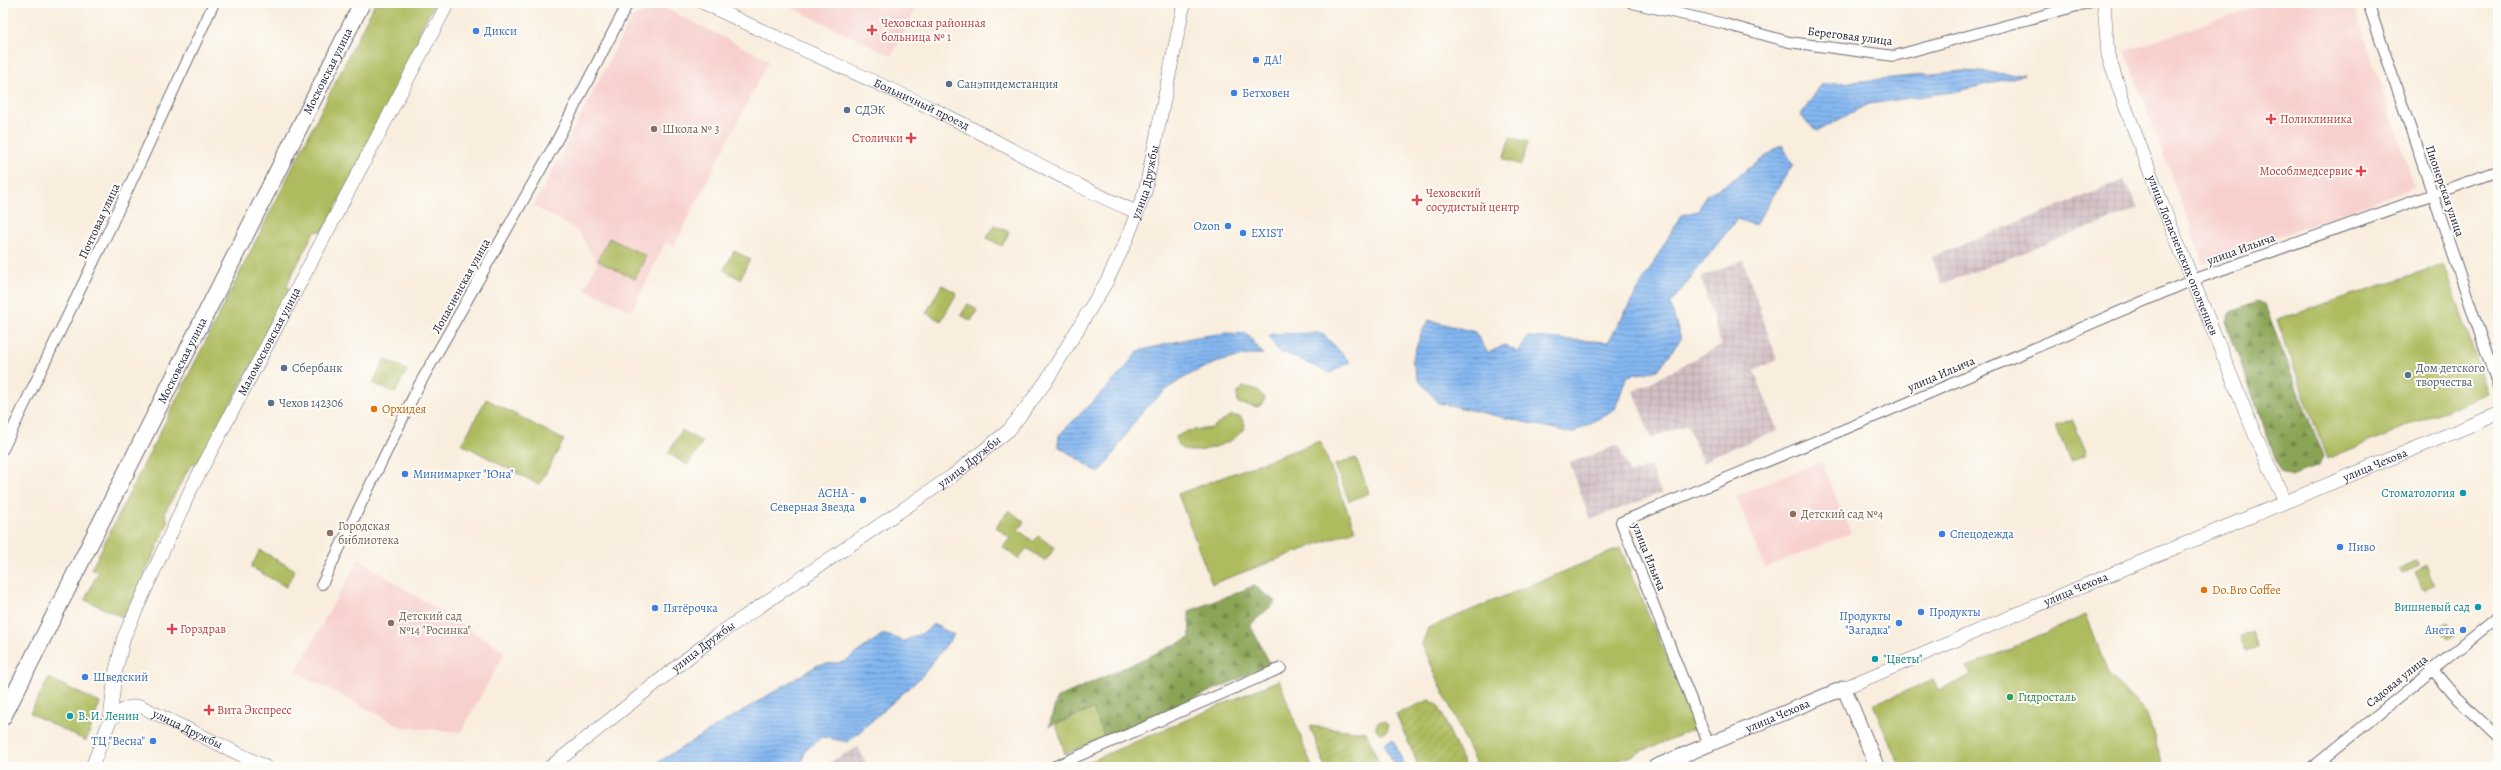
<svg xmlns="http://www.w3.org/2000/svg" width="2501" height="770" viewBox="0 0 2501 770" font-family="Alegreya,serif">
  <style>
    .built { fill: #f7d0cd }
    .industrial { fill: url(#industrial-grid) }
    .green { fill: #aebc5e; stroke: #686f4c }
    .forest { fill: url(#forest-firs); stroke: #566348 }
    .garden { fill: url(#garden-furrows); stroke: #686f4c }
    .water { fill: url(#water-rules); stroke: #536c96 }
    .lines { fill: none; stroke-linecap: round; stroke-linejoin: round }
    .minor-casing { stroke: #6d6974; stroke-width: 12 }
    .tertiary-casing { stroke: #6d6974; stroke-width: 14 }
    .secondary-casing { stroke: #6d6974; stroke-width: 16 }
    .primary-casing { stroke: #6d6974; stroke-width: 18 }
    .minor { stroke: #fff; stroke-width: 10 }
    .tertiary { stroke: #fff; stroke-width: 13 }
    .secondary { stroke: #fff; stroke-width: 14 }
    .primary { stroke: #fff; stroke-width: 16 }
    .health-dot { fill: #e0444e; stroke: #fdfcf7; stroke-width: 1.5 }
    .shop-dot { fill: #3f7fe0; stroke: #fdfcf7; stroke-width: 1.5 }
    .service-dot { fill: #5c6f8a; stroke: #fdfcf7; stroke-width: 1.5 }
    .education-dot { fill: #8d6e63; stroke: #fdfcf7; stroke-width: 1.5 }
    .food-dot { fill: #e8710a; stroke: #fdfcf7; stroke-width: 1.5 }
    .culture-dot { fill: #0f9aa8; stroke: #fdfcf7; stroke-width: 1.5 }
    .leisure-dot { fill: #2e9e5b; stroke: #fdfcf7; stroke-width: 1.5 }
    .labels { text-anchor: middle; stroke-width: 4; stroke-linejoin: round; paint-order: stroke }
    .health-label { font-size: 12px; fill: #be3a42; stroke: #fdfcf7; text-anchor: start }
    .shop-label { font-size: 12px; fill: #366cbe; stroke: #fdfcf7; text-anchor: start }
    .street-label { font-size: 12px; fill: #22223b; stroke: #fdfcf7 }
    .service-label { font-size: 12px; fill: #4e5e75; stroke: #fdfcf7; text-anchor: start }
    .education-label { font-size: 12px; fill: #785e54; stroke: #fdfcf7; text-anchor: start }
    .food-label { font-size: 12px; fill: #c56008; stroke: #fdfcf7; text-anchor: start }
    .culture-label { font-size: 12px; fill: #0d838f; stroke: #fdfcf7; text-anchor: end }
    .leisure-label { font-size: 12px; fill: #27864d; stroke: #fdfcf7; text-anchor: start }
  </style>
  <defs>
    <pattern id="industrial-grid" width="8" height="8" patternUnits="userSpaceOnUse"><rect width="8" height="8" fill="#d2bec3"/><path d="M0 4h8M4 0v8" fill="none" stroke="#b4a3a8"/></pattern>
    <pattern id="forest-firs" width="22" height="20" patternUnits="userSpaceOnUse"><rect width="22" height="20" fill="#8aa455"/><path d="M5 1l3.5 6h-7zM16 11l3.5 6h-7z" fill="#708548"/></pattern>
    <pattern id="garden-furrows" width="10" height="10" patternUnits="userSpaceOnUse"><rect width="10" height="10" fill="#aebc5e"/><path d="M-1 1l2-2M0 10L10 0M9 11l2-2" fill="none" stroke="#95a153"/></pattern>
    <pattern id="water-rules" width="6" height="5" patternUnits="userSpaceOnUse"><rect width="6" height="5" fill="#84b7f1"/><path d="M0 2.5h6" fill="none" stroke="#6c94c4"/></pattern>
  </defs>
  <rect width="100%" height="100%" fill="#fdfcf7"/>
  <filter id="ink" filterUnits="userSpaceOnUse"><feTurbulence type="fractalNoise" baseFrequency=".025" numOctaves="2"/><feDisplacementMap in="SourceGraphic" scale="8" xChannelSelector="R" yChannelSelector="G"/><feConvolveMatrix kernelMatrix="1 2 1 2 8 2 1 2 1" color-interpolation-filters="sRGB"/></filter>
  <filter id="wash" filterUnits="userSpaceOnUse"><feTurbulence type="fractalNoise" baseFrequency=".012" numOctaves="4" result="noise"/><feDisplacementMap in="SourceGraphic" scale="16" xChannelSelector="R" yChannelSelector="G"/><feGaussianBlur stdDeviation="0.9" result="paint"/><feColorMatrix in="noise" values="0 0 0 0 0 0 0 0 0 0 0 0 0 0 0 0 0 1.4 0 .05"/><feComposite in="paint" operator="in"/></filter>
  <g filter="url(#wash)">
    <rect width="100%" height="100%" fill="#f9eede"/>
    <!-- built -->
    <path class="built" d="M782,3h137l-27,53z
      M2266,3h87l62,184 -211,77 -79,-213z
      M661,6l108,54 -95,186 -9,-3 -33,68 -47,-22 12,-27 -19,-31 -44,-25 97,-188z
      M1821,461l30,72 -86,35 -29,-72z
      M358,559l147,93 -44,80 -59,-5 -106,-55z"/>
    <!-- industrial -->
    <path class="industrial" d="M2124,180l14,29 -196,75 -10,-27z
      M1743,260l34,100 -23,10 24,61 -64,24 -11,8 -16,-38 -36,13 -17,-47 87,-46 -20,-68z
      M1618,445l12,28 20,-7 11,27 -71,27 -20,-57z
      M858,747l10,20h-47z"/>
    <!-- green -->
    <path class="green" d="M375,3h60l-16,29 4,9 -100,190 -9,1 -27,52 3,9 -90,168 -10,5 -25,46 3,11 -43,95 -40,-18 13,-28 -6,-4z
      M1510,137l18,5 -7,23 -18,-6z
      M994,225l15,7 -7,14 -15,-8z
      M609,238l37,18 -11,23 -37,-18z
      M734,251l16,8 -10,20 -16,-9z
      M2444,264l44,129 -161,66 -50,-139z
      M942,285l15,8 -16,28 -15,-8z
      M968,304l9,6 -6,11 -10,-6z
      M385,359l22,11 -12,23 -22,-10z
      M1243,387c10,0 16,3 22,12l-4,6 -4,2 -19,-4 -1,-10z
      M486,399l78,41 -25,45 -77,-41z
      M1230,416h10l5,8 -1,5c-5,4 -8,9 -14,12 -12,6 -54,21 -54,-4l11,-6 25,-3z
      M2072,419l15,35 -17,7 -14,-35z
      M682,430l20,12 -14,23 -20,-12z
      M1320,441l35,89 -143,54 -34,-90z
      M1356,458l13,35 -20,8 -14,-36z
      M1009,510l15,12 -6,8 16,12 4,-6 17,12 -10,13 -18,-13 -9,11 -15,-12 7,-9 -14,-11z
      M1620,548l77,180 -93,39h-127l-55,-123 6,-16z
      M260,550l35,20 -9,17 -35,-20z
      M2416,561l3,5 -18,8 -3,-5z
      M2426,566l9,19 -11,6 -9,-19z
      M2086,615l23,60 37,38 18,54h-264l-27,-63 60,-24 5,10 33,-14 -4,-9z
      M2447,622l8,12 -7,5 -9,-12z
      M2252,632l6,15 -12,5 -6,-15z
      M49,678l51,25 -14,38 -56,-28z
      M1279,680l33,87h-235z
      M1093,709l12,28 -40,17 -9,-30z
      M1376 727a6 6 0 1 1 12 0a6 6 0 1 1-12 0Z"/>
    <!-- forest -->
    <path class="forest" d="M2257,302l8,3 58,151 -4,10 -28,10 -11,-5 -54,-149 3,-9z
      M1254,586l22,16 -26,23 21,40 -166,72 -12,-28 -44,17 8,-28 133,-60 -1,-27z"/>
    <!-- garden -->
    <path class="garden" d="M1429,700l9,5 27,62h-46l-23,-53z
      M1310,726l56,6 15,35h-56z"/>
    <!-- water -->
    <path class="water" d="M1963,71l61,4 -66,16 -89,13 -52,27 -17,-15 21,-31z
      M1782,145l11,19 -38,61 -18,-6 -67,85 11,35 -23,31 -31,6 -12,33 -42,24 -134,-30 -21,-23 -6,-20 10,-29 7,-11 46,12 13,21 17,-8 14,8 8,-16 81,5 73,-127 17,-4 8,-16 21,-11z
      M1225,333l22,1 16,20c-44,2 -84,21 -115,52 -18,17 -32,48 -49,67l-41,-27 1,-11 64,-64 15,-20 57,-14z
      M1322,333l28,29 -20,11 -45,-20h-6l-10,-17 2,-2z
      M933,624l21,11 -34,43 -72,64 -26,-5 -17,14 -4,16h-151l168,-102 26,-3 39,-28 21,7 21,-9z
      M1393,739l11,26 -9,2 -11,-24z"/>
  </g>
  <g filter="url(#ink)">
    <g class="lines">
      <defs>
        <path id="minor" d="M1632,3l93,21 64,18 105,14 194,-53
          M2368,3l130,384
          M3,449l106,-219 105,-227
          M322,584l96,-197 137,-243 73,-141
          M2432,669l22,26 44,42
          M1709,745l-88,-223 253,-105 319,-137 305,-109
          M1053,767l228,-99
          M2313,767l185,-150"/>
        <g id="tertiary">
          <path id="s1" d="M704,3c77,38 156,71 233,108 68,32 130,73 200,101"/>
          <path id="s2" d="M2104,3l4,52 16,48 38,101 93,231 30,67"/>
          <path id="s3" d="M1844,688l234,-100 420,-174"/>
          <path id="s4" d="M110,720l16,-12 14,-2 126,61"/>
          <path id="s5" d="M92,767l18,-47 5,-46 9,-37 66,-146 258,-488"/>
          <path id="s6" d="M550,767l163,-129 239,-162 57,-46 36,-47 62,-102 19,-40 19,-49 39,-189"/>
        </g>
        <g id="secondary">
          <path id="s7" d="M1655,767l189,-79 33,79"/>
        </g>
        <g id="primary">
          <path id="s8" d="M3,717l359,-714"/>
        </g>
      </defs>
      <!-- minor casing -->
      <use href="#minor" class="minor-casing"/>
      <!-- tertiary casing -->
      <use href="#tertiary" class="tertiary-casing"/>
      <!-- secondary casing -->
      <use href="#secondary" class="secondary-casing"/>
      <!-- primary casing -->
      <use href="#primary" class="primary-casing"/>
      <!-- minor -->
      <use href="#minor" class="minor"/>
      <!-- tertiary -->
      <use href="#tertiary" class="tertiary"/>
      <!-- secondary -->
      <use href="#secondary" class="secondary"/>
      <!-- primary -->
      <use href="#primary" class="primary"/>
    </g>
  </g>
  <!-- markers -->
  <g class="health-dot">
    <path d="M870 24h4v4h4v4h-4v4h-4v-4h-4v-4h4z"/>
    <path d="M2269 113h4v4h4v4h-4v4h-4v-4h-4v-4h4z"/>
    <path d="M909 132h4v4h4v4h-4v4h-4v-4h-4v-4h4z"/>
    <path d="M2359 165h4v4h4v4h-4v4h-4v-4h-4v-4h4z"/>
    <path d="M1415 194h4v4h4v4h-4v4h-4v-4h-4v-4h4z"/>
    <path d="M170 623h4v4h4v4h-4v4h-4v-4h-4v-4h4z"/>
    <path d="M207 704h4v4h4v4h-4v4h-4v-4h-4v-4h4z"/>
  </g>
  <g class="shop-dot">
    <circle cx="476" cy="31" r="4"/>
    <circle cx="1256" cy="60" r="4"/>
    <circle cx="1234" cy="93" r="4"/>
    <circle cx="1228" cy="226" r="4"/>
    <circle cx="1243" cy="233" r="4"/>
    <circle cx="405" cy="474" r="4"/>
    <circle cx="863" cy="500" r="4"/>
    <circle cx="1942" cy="534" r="4"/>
    <circle cx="2340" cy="547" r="4"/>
    <circle cx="655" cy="608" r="4"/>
    <circle cx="1921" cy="612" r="4"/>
    <circle cx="1899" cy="623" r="4"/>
    <circle cx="2463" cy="630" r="4"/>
    <circle cx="85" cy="677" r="4"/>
    <circle cx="153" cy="741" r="4"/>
  </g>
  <g class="service-dot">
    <circle cx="949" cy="84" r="4"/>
    <circle cx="847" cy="110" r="4"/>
    <circle cx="284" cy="368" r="4"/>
    <circle cx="2408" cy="375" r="4"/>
    <circle cx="271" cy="403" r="4"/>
  </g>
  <g class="education-dot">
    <circle cx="654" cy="129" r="4"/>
    <circle cx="1793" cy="514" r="4"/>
    <circle cx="330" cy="533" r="4"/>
    <circle cx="391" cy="623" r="4"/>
  </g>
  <g class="food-dot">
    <circle cx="374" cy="409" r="4"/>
    <circle cx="2204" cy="590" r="4"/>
  </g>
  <g class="culture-dot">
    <circle cx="2463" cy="493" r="4"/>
    <circle cx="2478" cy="607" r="4"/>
    <circle cx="1875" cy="659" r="4"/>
    <circle cx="70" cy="716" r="4"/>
  </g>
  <circle class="leisure-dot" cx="2010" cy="697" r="4"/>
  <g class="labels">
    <!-- health labels -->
    <g class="health-label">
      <text x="881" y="27">Чеховская районная<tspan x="881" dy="14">больница № 1</tspan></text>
      <text x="2280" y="123">Поликлиника</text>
      <text x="903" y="142" text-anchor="end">Столички</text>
      <text x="2353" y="175" text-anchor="end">Мособлмедсервис</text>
      <text x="1426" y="197">Чеховский<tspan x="1426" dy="14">сосудистый центр</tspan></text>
      <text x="180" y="633">Горздрав</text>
      <text x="217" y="714">Вита Экспресс</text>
    </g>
    <!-- shop labels -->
    <g class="shop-label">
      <text x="484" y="35">Дикси</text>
      <text x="1264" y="64">ДА!</text>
      <text x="1242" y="97">Бетховен</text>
      <text x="1220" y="230" text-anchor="end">Ozon</text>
      <text x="1251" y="237">EXIST</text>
      <text x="413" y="478">Минимаркет "Юна"</text>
      <text x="855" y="497" text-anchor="end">АСНА -<tspan x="855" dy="14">Северная Звезда</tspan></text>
      <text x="1950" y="538">Спецодежда</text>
      <text x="2348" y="551">Пиво</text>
      <text x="663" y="612">Пятёрочка</text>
      <text x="1929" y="616">Продукты</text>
      <text x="1891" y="620" text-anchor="end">Продукты<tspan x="1891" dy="14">"Загадка"</tspan></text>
      <text x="2455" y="634" text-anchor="end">Анета</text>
      <text x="93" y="681">Шведский</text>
      <text x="145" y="745" text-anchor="end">ТЦ "Весна"</text>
    </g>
    <!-- street labels -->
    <g class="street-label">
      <text transform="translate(1850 36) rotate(7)" y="4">Береговая улица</text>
      <text dy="4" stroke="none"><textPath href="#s8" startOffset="723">Московская улица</textPath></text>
      <text dy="4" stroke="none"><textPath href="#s1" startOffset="240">Больничный проезд</textPath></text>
      <text dy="4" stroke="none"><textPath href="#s6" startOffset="855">улица Дружбы</textPath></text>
      <text transform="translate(2445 191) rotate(71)" y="4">Пионерская улица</text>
      <text transform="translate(99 221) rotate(-65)" y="4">Почтовая улица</text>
      <text transform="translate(2241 249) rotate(-20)" y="4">улица Ильича</text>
      <text dy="4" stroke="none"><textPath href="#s2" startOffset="266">улица Лопасненских ополченцев</textPath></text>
      <text transform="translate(461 286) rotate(-61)" y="4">Лопасненская улица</text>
      <text dy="4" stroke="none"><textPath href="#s5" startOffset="464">Маломосковская улица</textPath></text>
      <text dy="4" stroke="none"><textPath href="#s8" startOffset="399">Московская улица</textPath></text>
      <text transform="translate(1941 374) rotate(-23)" y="4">улица Ильича</text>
      <text dy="4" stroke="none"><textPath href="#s6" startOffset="519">улица Дружбы</textPath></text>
      <text dy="4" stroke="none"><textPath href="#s3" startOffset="576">улица Чехова</textPath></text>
      <text transform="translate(1649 557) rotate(68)" y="4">улица Ильича</text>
      <text dy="4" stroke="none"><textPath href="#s3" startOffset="252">улица Чехова</textPath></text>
      <text dy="4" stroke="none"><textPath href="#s6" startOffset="195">улица Дружбы</textPath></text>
      <text transform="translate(2397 681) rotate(-39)" y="4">Садовая улица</text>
      <text dy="4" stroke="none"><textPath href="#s7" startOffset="133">улица Чехова</textPath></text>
      <text dy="4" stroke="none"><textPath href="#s4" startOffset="87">улица Дружбы</textPath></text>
    </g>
    <!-- service labels -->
    <g class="service-label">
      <text x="957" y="88">Санэпидемстанция</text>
      <text x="855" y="114">СДЭК</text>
      <text x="292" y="372">Сбербанк</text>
      <text x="2416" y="372">Дом детского<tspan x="2416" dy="14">творчества</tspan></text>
      <text x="279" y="407">Чехов 142306</text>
    </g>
    <!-- education labels -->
    <g class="education-label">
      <text x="662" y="133">Школа № 3</text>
      <text x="1801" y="518">Детский сад №4</text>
      <text x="338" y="530">Городская<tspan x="338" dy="14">библиотека</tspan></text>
      <text x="399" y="620">Детский сад<tspan x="399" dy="14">№14 "Росинка"</tspan></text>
    </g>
    <!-- food labels -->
    <g class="food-label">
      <text x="382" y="413">Орхидея</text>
      <text x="2212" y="594">Do.Bro Coffee</text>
    </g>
    <!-- culture labels -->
    <g class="culture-label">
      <text x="2455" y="497">Стоматология</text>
      <text x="2470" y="611">Вишневый сад</text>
      <text x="1883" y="663" text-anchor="start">"Цветы"</text>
      <text x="78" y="720" text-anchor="start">В. И. Ленин</text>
    </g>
    <!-- leisure labels -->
    <g class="leisure-label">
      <text x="2018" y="701">Гидросталь</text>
    </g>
  </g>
  <!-- margin -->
  <rect width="2501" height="770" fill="none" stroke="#fdfcf7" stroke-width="16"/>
</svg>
